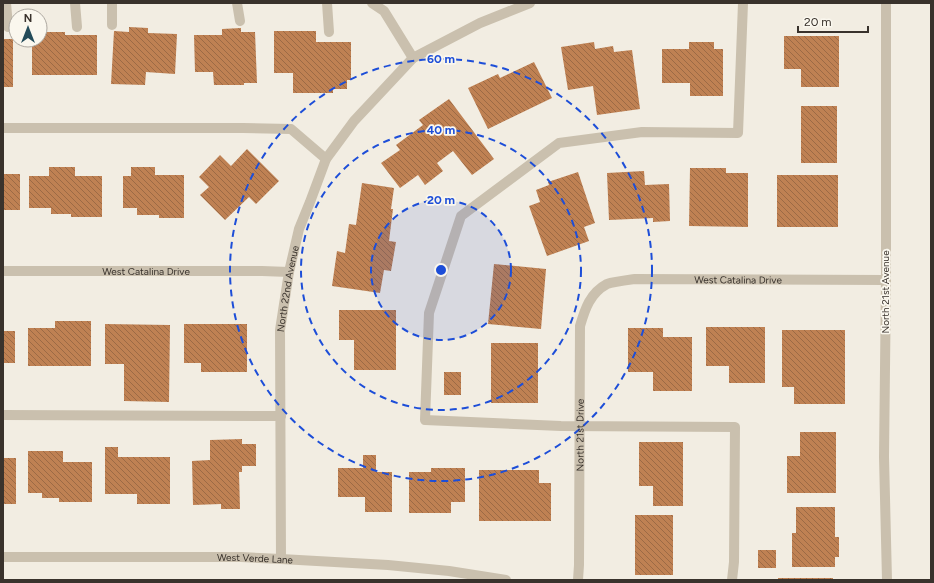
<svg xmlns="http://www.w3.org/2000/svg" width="934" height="583" viewBox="0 0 934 583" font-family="Figtree,sans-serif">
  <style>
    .building { fill: url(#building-back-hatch) }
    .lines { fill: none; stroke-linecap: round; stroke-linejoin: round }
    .service { stroke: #cac0ae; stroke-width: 10 }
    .minor { stroke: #cac0ae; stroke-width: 10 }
    .ring { fill: none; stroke: #1d4ed8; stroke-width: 2; stroke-dasharray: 7 5 }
    .labels { text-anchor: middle; stroke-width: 3.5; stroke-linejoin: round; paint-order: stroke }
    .street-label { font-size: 10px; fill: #39322c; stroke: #faf7ee }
    .centre { fill: #1d4ed8; stroke: #faf7ee; stroke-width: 2 }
    .ring-label { font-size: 12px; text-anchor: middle; font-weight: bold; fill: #1d4ed8; stroke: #faf7ee; stroke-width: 3.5; stroke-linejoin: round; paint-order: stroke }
  </style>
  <defs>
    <pattern id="building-back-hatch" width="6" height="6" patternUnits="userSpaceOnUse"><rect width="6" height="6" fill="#bf8153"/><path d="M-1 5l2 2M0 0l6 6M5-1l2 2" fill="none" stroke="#9c6a45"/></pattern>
  </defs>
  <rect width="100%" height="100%" fill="#f2ede2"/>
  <!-- building -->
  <path class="building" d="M129,27l19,1v5l29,1 -2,40 -29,-2 -1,13 -34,-1 3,-53 15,1z
    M241,28v4h14l2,51h-13v2h-30l-1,-13h-18l-1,-37h28v-6z
    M274,31h42v11h35v38h-4v9h-14v4h-40v-20h-19z
    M40,32h25v3h32v40h-65v-35h8z
    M784,36h55v51h-38v-18h-17z
    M3,39h10v48h-10z
    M594,42l1,7 18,-3 1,6 18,-2 8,59 -43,6 -4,-29 -25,4 -7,-43z
    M689,42h25v7h9v47h-33v-13h-28v-34h27z
    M534,62l18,36 -64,31 -20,-41 30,-14 2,4z
    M449,99l45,60 -22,16 -19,-24 -16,12 6,8 -18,14 -7,-10 -18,13 -19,-25 19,-13 -4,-5 27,-20 -4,-5z
    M801,106h36v57h-36z
    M247,149l32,32 -23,23 -7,-7 -24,23 -25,-25 9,-8 -10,-10 21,-22 11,11z
    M49,167h26v9h27v41h-31v-3h-20v-6h-22v-32h20z
    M131,167h24v8h29v43h-25v-3h-22v-7h-14v-32h8z
    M690,168h36v5h22v54l-59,-1z
    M644,171l1,14 24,-1 1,37 -17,1v-4l-44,2 -2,-47z
    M578,172l17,51 -11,4 5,14 -42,15 -18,-50 11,-4 -4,-12 13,-5 -1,-3z
    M3,174h17v36h-17z
    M777,175h61v52h-61z
    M362,183l32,5 -3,21h2l-4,32 7,1 -5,29 -7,-1 -4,23 -48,-7 5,-35 8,2 4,-29 7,1z
    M494,264l52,5 -5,60 -53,-5z
    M339,310h57v60h-42v-30h-15z
    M55,321h36v45h-63v-38h27z
    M105,324l65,1 -1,77 -45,-1v-37h-19z
    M184,324h63v48h-46v-9h-17z
    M706,327h59v56h-36v-17h-23z
    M628,328h35v9h29v54h-39v-19h-25z
    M782,330h63v74h-51v-17h-12z
    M3,331h12v32h-12z
    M491,343h47v60h-47z
    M444,372h17v23h-17z
    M800,432h36v61h-49v-37h13z
    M242,439v5h14v22h-14v6h-3l1,37h-19v-5l-28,1 -1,-44 18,-1v-20z
    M639,442h44v64h-30v-20h-14z
    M105,447h13v10h52v47h-33v-10h-32z
    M28,451h35v11h29v40h-33v-4h-17v-5h-14z
    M363,455h13v17h16v40h-27v-15h-27v-29h25z
    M3,458h13v46h-13z
    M431,468h34v34h-14v11h-42v-41h22z
    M479,470h60v13h12v38h-72z
    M796,507h39v30h4v20h-4v10h-43v-34h4z
    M635,515h38v60h-38z
    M758,550h18v18h-18z
    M778,578h55v2h-55z"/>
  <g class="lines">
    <!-- service -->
    <path class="service" d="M6,3l2,24
      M75,3l2,24
      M112,3v22
      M237,3l3,18
      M327,3l2,29
      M3,128h240l48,1 35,30
      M3,415l278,1
      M732,580l2,-18 1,-135 -174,-1 -136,-6 4,-107 32,-97 98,-73 83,-11 96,1 5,-130"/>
    <!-- minor -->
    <g class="minor">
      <path d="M372,3l12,8 29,47 67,-35 50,-20"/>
      <path d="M886,3v277l-2,177 3,123"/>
      <path id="s1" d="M3,271h259l27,1"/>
      <path id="s2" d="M3,557h238l40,2 107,6 61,6 57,9"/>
      <path id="s3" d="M281,559l-1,-229 9,-58 10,-43 11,-27 16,-43 28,-38 59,-63"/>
      <path id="s4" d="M578,580l1,-15 1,-239c5,-17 10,-33 27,-42 6,-2 21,-4 28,-5l251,1"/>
    </g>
  </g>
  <!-- distance rings -->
  <circle cx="441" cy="270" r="70" fill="#1d4ed8" fill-opacity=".12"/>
  <g class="ring">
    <circle cx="441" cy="270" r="70"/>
    <circle cx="441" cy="270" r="140"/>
    <circle cx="441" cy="270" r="211"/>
  </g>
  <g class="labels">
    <!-- street labels -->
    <g class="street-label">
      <text dy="4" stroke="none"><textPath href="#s1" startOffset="143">West Catalina Drive</textPath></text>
      <text dy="4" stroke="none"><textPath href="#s4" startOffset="437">West Catalina Drive</textPath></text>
      <text dy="4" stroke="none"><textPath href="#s3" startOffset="271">North 22nd Avenue</textPath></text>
      <text transform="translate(885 292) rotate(-90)" y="4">North 21st Avenue</text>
      <text dy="4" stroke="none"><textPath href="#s4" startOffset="145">North 21st Drive</textPath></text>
      <text dy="4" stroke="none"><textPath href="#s2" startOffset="252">West Verde Lane</textPath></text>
    </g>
  </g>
  <circle cx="441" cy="270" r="6" class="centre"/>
  <g class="ring-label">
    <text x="441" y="63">60 m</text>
    <text x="441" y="134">40 m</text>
    <text x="441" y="204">20 m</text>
  </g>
  <!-- border -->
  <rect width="934" height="583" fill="none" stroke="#39322c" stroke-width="8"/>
  <!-- north arrow -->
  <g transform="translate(28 28)"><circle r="19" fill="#faf7ee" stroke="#ada8a0"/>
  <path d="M0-3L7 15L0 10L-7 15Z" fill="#234b59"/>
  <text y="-6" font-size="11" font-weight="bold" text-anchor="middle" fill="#39322c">N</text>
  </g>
  <!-- scale -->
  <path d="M798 26v6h70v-6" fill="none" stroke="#39322c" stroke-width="2"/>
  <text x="804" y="26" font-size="12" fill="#39322c" stroke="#faf7ee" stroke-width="3" paint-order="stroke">20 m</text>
</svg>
